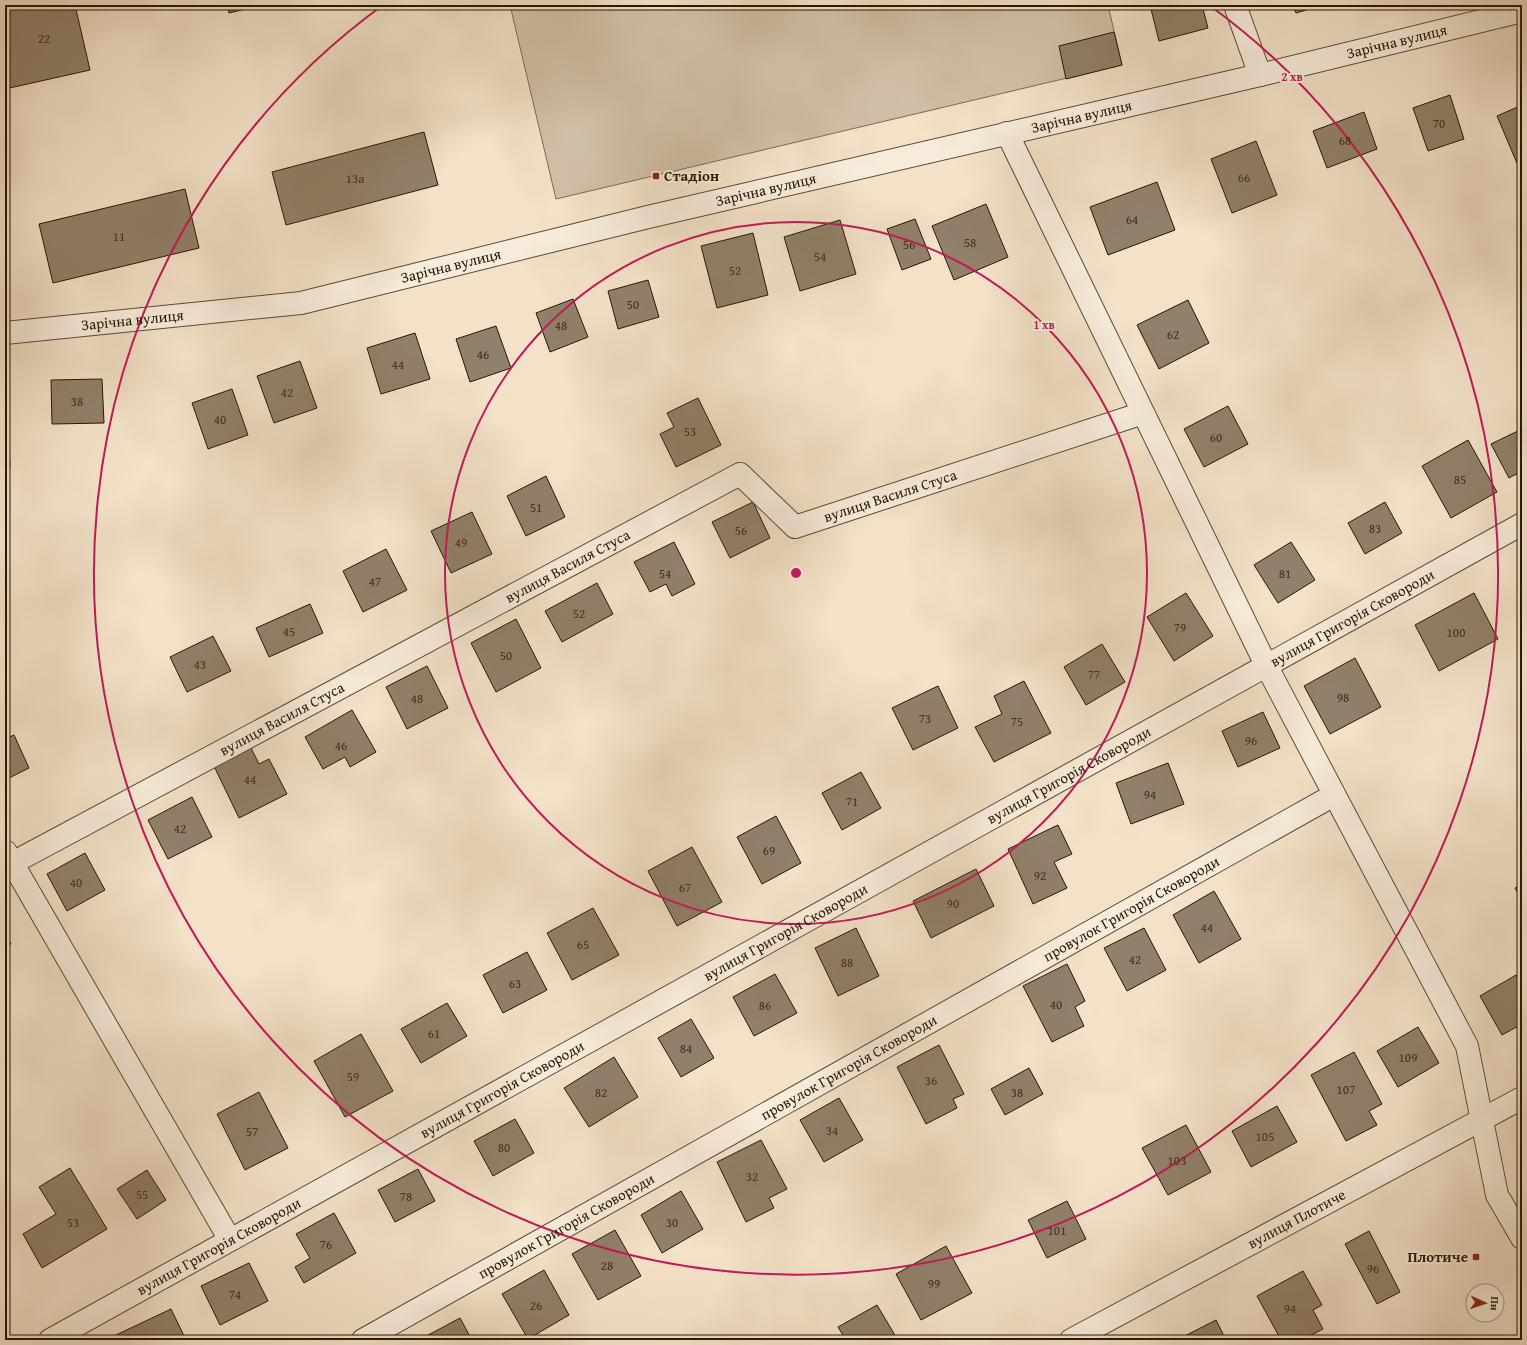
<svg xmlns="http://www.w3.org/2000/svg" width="1527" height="1345" viewBox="0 0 1527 1345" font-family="'Gentium Book Plus',serif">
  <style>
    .green { fill: #d0bfa7; stroke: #7b6b56 }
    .building { fill: #91806a; stroke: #261705 }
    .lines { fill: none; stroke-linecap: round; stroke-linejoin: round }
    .minor-casing { stroke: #594a36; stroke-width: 24 }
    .minor { stroke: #f7ecdb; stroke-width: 22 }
    .ring { fill: none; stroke: #c2185b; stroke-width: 2 }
    .poi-dot { fill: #8f2418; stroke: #f7ecdb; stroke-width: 1.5 }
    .labels { text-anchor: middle; stroke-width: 4; stroke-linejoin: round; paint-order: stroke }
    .number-label { font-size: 13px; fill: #41311e }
    .street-label { font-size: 15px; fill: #261705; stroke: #f7ecdb }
    .poi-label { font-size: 15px; font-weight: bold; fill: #261705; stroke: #f7ecdb; text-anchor: start }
    .centre { fill: #c2185b; stroke: #f7ecdb; stroke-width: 2 }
    .ring-label { font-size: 12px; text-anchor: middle; font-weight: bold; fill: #c2185b; stroke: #f7ecdb; stroke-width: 4; stroke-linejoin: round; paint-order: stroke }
  </style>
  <rect width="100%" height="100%" fill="#f3e1c8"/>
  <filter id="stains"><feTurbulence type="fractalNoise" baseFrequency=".005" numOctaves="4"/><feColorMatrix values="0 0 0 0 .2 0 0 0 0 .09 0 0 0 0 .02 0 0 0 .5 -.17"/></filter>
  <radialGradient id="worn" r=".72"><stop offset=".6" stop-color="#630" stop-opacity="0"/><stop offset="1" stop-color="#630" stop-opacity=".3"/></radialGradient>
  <!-- green -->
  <path class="green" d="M510,5h598l14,60 -566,134z"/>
  <!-- building -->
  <path class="building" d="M5,5h70l15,65 -85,19z
    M227,5h35l-33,8z
    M1150,5h52l6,23 -49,13z
    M1293,5h30l-27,8z
    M1114,32l8,33 -56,14 -7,-33z
    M1450,95l14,44 -36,12 -15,-43z
    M1522,105v62l-3,1 -22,-52z
    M1364,112l13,37 -50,19 -14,-37z
    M424,132l14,53 -152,40 -14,-53z
    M1256,141l21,54 -45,18 -21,-54z
    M1157,182l18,48 -67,25 -18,-48z
    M185,189l14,59 -146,35 -14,-59z
    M986,204l22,53 -54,23 -22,-54z
    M915,219l16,40 -29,11 -15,-41z
    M840,220l16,54 -56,17 -16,-54z
    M753,233l15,62 -51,13 -16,-62z
    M648,280l11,37 -41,12 -10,-38z
    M573,299l15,38 -38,15 -14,-39z
    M1188,300l21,43 -50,26 -22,-44z
    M496,326l15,42 -41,14 -14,-43z
    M415,333l15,46 -49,15 -14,-46z
    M300,361l17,47 -43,15 -17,-47z
    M102,379l2,44 -52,1 -1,-44z
    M232,389l16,46 -40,14 -16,-46z
    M698,398l23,47 -45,22 -16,-33 14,-7 -7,-14z
    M1228,406l20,38 -44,23 -20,-38z
    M5,414h2l3,52h-5z
    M1522,429v42l-13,7 -18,-34z
    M1468,440l29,52 -46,26 -29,-52z
    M546,476l19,41 -39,19 -19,-40z
    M753,502l17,36 -40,20 -18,-36z
    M1385,502l17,31 -37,21 -17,-31z
    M472,512l20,42 -41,19 -20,-42z
    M674,542l21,42 -23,12 -6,-12 -16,8 -16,-30z
    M1291,542l24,38 -37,23 -24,-38z
    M386,549l21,41 -44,22 -20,-41z
    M597,583l16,31 -51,28 -17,-31z
    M1186,593l27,43 -39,25 -27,-44z
    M1474,593l24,46 -59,32 -24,-46z
    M310,604l13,29 -54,24 -13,-29z
    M516,619l25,49 -45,24 -25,-49z
    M213,636l18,35 -44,21 -17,-35z
    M1102,644l23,38 -39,23 -22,-38z
    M1355,658l26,49 -51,27 -26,-48z
    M427,666l21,42 -41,21 -21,-42z
    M1024,681l27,52 -57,29 -19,-35 27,-13 -8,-18z
    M938,686l20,42 -45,22 -21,-42z
    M352,710l24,42 -26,15 -5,-10 -22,12 -18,-32z
    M1263,712l17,36 -42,19 -16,-36z
    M14,735l15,33 -24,12v-41z
    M249,744l10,20 10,-5 18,35 -48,24 -27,-56z
    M1168,763l16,41 -53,20 -15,-41z
    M861,772l20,36 -39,22 -20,-37z
    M192,797l20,40 -44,22 -20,-39z
    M776,816l25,47 -39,21 -25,-47z
    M1058,825l14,29 -18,8 13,26 -34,16 -25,-55z
    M692,847l30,55 -45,24 -29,-55z
    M85,853l20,37 -38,21 -20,-37z
    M976,869l18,37 -63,32 -18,-37z
    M1522,885v15l-7,-12z
    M1214,891l27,48 -42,24 -26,-48z
    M593,908l26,47 -47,25 -25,-47z
    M856,928l23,48 -41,20 -23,-48z
    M1144,928l22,42 -39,21 -23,-43z
    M5,933l6,11 -6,4z
    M527,952l20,38 -44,23 -20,-38z
    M1067,964l18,37 -10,6 9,19 -32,16 -29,-56z
    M775,974l22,39 -43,23 -21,-39z
    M1516,975l6,10v39l-20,11 -22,-39z
    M447,1003l20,33 -46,27 -20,-34z
    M691,1019l23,39 -33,19 -23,-39z
    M1418,1027l21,36 -41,24 -21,-36z
    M361,1034l32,57 -48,26 -31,-56z
    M939,1045l25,49 -11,5 4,9 -31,16 -29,-57z
    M1354,1052l28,52 -13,7 8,14 -31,16 -35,-66z
    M614,1057l24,40 -49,30 -25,-39z
    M1029,1068l14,26 -38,21 -14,-26z
    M259,1092l29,56 -43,22 -28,-56z
    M839,1098l24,42 -39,22 -24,-42z
    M1277,1106l20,36 -46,25 -19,-36z
    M515,1119l19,34 -41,23 -19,-35z
    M1186,1125l25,47 -43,23 -26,-47z
    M761,1140l26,49 -18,9 5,10 -28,14 -29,-60z
    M70,1168l37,61 -65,39 -19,-34 33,-20 -17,-27z
    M418,1169l17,32 -40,21 -17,-32z
    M147,1170l19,30 -29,19 -20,-30z
    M681,1191l22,38 -41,24 -21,-38z
    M1067,1201l19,38 -39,19 -19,-38z
    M334,1213l22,40 -52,30 -9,-16 15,-9 -14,-24z
    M615,1230l26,46 -43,24 -26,-46z
    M1369,1231l31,61 -23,12 -32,-60z
    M946,1246l26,47 -51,27 -25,-46z
    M249,1263l19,38 -48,24 -19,-39z
    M544,1270l25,45 -41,24 -26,-45z
    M1303,1271l19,34 -9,5 10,19 -21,11h-21l-24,-44z
    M877,1305l19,32 -5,3h-45l-8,-13z
    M171,1309l15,31h-71l-1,-4z
    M460,1318l12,22h-53z
    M1216,1320l10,20h-49z"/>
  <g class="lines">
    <defs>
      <g id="minor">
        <path d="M1235,5l25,70"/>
        <path d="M1007,133l259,532 201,381 30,149 25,43"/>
        <path id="s1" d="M5,333l296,-30 347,-86 612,-142 262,-64"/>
        <path d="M6,852l224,388"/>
        <path id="s2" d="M5,867l735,-393 55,53 348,-114"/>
        <path id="s3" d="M50,1340l1472,-816"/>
        <path id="s4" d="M363,1340l971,-545"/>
        <path id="s5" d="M1071,1340l451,-242"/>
      </g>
    </defs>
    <!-- minor casing -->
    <use href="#minor" class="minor-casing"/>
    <!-- minor -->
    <use href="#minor" class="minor"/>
  </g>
  <!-- distance rings -->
  <g class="ring">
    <circle cx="796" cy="573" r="351"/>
    <path d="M1209 5A702 702 0 1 1 383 5"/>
  </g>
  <!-- markers -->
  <g class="poi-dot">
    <rect x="652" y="172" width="8" height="8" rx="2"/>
    <rect x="1472" y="1253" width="8" height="8" rx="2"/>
  </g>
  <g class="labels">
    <!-- number labels -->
    <g class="number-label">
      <text x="44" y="43">22</text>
      <text x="1439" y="128">70</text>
      <text x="1345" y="145">68</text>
      <text x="1244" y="182">66</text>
      <text x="355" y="183">13а</text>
      <text x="1132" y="224">64</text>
      <text x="119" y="241">11</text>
      <text x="970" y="247">58</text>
      <text x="909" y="249">56</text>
      <text x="820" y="261">54</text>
      <text x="735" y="275">52</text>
      <text x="633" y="309">50</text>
      <text x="561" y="330">48</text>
      <text x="1173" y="339">62</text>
      <text x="483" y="359">46</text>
      <text x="398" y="369">44</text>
      <text x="287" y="397">42</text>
      <text x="77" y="406">38</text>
      <text x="220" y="424">40</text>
      <text x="690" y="436">53</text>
      <text x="1216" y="442">60</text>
      <text x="1460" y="484">85</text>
      <text x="536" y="512">51</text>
      <text x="1375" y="533">83</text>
      <text x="741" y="535">56</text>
      <text x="461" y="547">49</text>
      <text x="665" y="578">54</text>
      <text x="1285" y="578">81</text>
      <text x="375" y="586">47</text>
      <text x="579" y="618">52</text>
      <text x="1180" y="632">79</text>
      <text x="289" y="636">45</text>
      <text x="1456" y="637">100</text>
      <text x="506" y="660">50</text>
      <text x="200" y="669">43</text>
      <text x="1094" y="679">77</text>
      <text x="1343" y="702">98</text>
      <text x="417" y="703">48</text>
      <text x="925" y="723">73</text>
      <text x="1017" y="726">75</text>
      <text x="1251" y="745">96</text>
      <text x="341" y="750">46</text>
      <text x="250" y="784">44</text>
      <text x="1150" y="799">94</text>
      <text x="852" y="806">71</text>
      <text x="180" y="833">42</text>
      <text x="769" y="855">69</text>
      <text x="1040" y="880">92</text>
      <text x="76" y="887">40</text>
      <text x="685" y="892">67</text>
      <text x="953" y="908">90</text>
      <text x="1207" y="932">44</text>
      <text x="583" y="949">65</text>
      <text x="1135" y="964">42</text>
      <text x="847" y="967">88</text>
      <text x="515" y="988">63</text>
      <text x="1056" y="1009">40</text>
      <text x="765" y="1010">86</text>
      <text x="434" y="1038">61</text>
      <text x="686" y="1053">84</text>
      <text x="1408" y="1062">109</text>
      <text x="353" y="1081">59</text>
      <text x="931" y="1085">36</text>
      <text x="1346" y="1094">107</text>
      <text x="601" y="1097">82</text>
      <text x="1017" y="1097">38</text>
      <text x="832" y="1135">34</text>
      <text x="252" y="1136">57</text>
      <text x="1265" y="1141">105</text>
      <text x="504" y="1152">80</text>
      <text x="1177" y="1165">103</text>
      <text x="752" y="1181">32</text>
      <text x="142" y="1199">55</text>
      <text x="406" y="1201">78</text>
      <text x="73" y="1227">53</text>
      <text x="672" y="1227">30</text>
      <text x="1057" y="1235">101</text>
      <text x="326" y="1249">76</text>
      <text x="607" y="1270">28</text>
      <text x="1373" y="1273">96</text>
      <text x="934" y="1288">99</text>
      <text x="235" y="1299">74</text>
      <text x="536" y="1310">26</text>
      <text x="1290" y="1313">94</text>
    </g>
    <!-- street labels -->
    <g class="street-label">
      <text dy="5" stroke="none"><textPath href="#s1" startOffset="1424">Зарічна вулиця</textPath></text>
      <text dy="5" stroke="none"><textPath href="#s1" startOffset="1100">Зарічна вулиця</textPath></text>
      <text dy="5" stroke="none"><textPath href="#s1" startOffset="776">Зарічна вулиця</textPath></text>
      <text dy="5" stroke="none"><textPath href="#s1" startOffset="452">Зарічна вулиця</textPath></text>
      <text dy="5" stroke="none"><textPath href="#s1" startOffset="128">Зарічна вулиця</textPath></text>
      <text dy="5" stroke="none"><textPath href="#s2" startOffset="1010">вулиця Василя Стуса</textPath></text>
      <text dy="5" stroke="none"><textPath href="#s2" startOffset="638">вулиця Василя Стуса</textPath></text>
      <text dy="5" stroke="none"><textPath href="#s3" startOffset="1489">вулиця Григорія Сковороди</textPath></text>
      <text dy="5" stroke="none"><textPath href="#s2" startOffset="314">вулиця Василя Стуса</textPath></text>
      <text dy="5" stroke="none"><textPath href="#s3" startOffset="1165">вулиця Григорія Сковороди</textPath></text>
      <text dy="5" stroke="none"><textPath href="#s4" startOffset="881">провулок Григорія Сковороди</textPath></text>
      <text dy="5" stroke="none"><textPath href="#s3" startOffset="841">вулиця Григорія Сковороди</textPath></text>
      <text dy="5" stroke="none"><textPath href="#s4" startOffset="557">провулок Григорія Сковороди</textPath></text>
      <text dy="5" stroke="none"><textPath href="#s3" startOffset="517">вулиця Григорія Сковороди</textPath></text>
      <text dy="5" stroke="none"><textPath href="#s5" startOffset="256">вулиця Плотиче</textPath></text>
      <text dy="5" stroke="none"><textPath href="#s4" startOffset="233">провулок Григорія Сковороди</textPath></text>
      <text dy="5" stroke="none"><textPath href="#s3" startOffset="193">вулиця Григорія Сковороди</textPath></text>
    </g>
    <!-- poi labels -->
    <g class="poi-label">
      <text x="664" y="181">Стадіон</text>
      <text x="1468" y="1262" text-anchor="end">Плотиче</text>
    </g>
  </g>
  <circle cx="796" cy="573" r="6" class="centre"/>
  <g class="ring-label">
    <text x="1292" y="81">2 хв</text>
    <text x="1044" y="329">1 хв</text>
  </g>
  <!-- margin -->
  <rect width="1527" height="1345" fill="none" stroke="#f3e1c8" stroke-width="20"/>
  <rect x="6" y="6" width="1515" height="1333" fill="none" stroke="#261705" stroke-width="2"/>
  <rect x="10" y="10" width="1507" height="1325" fill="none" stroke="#261705"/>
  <!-- north arrow -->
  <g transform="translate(1485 1303) rotate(93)"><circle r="19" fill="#f7ecdb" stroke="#a39785"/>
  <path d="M0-3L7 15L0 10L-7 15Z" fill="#8f2418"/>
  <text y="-6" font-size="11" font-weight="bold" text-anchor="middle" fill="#261705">Пн</text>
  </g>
  <rect width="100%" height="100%" filter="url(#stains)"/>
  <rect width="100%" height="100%" fill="url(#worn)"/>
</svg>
